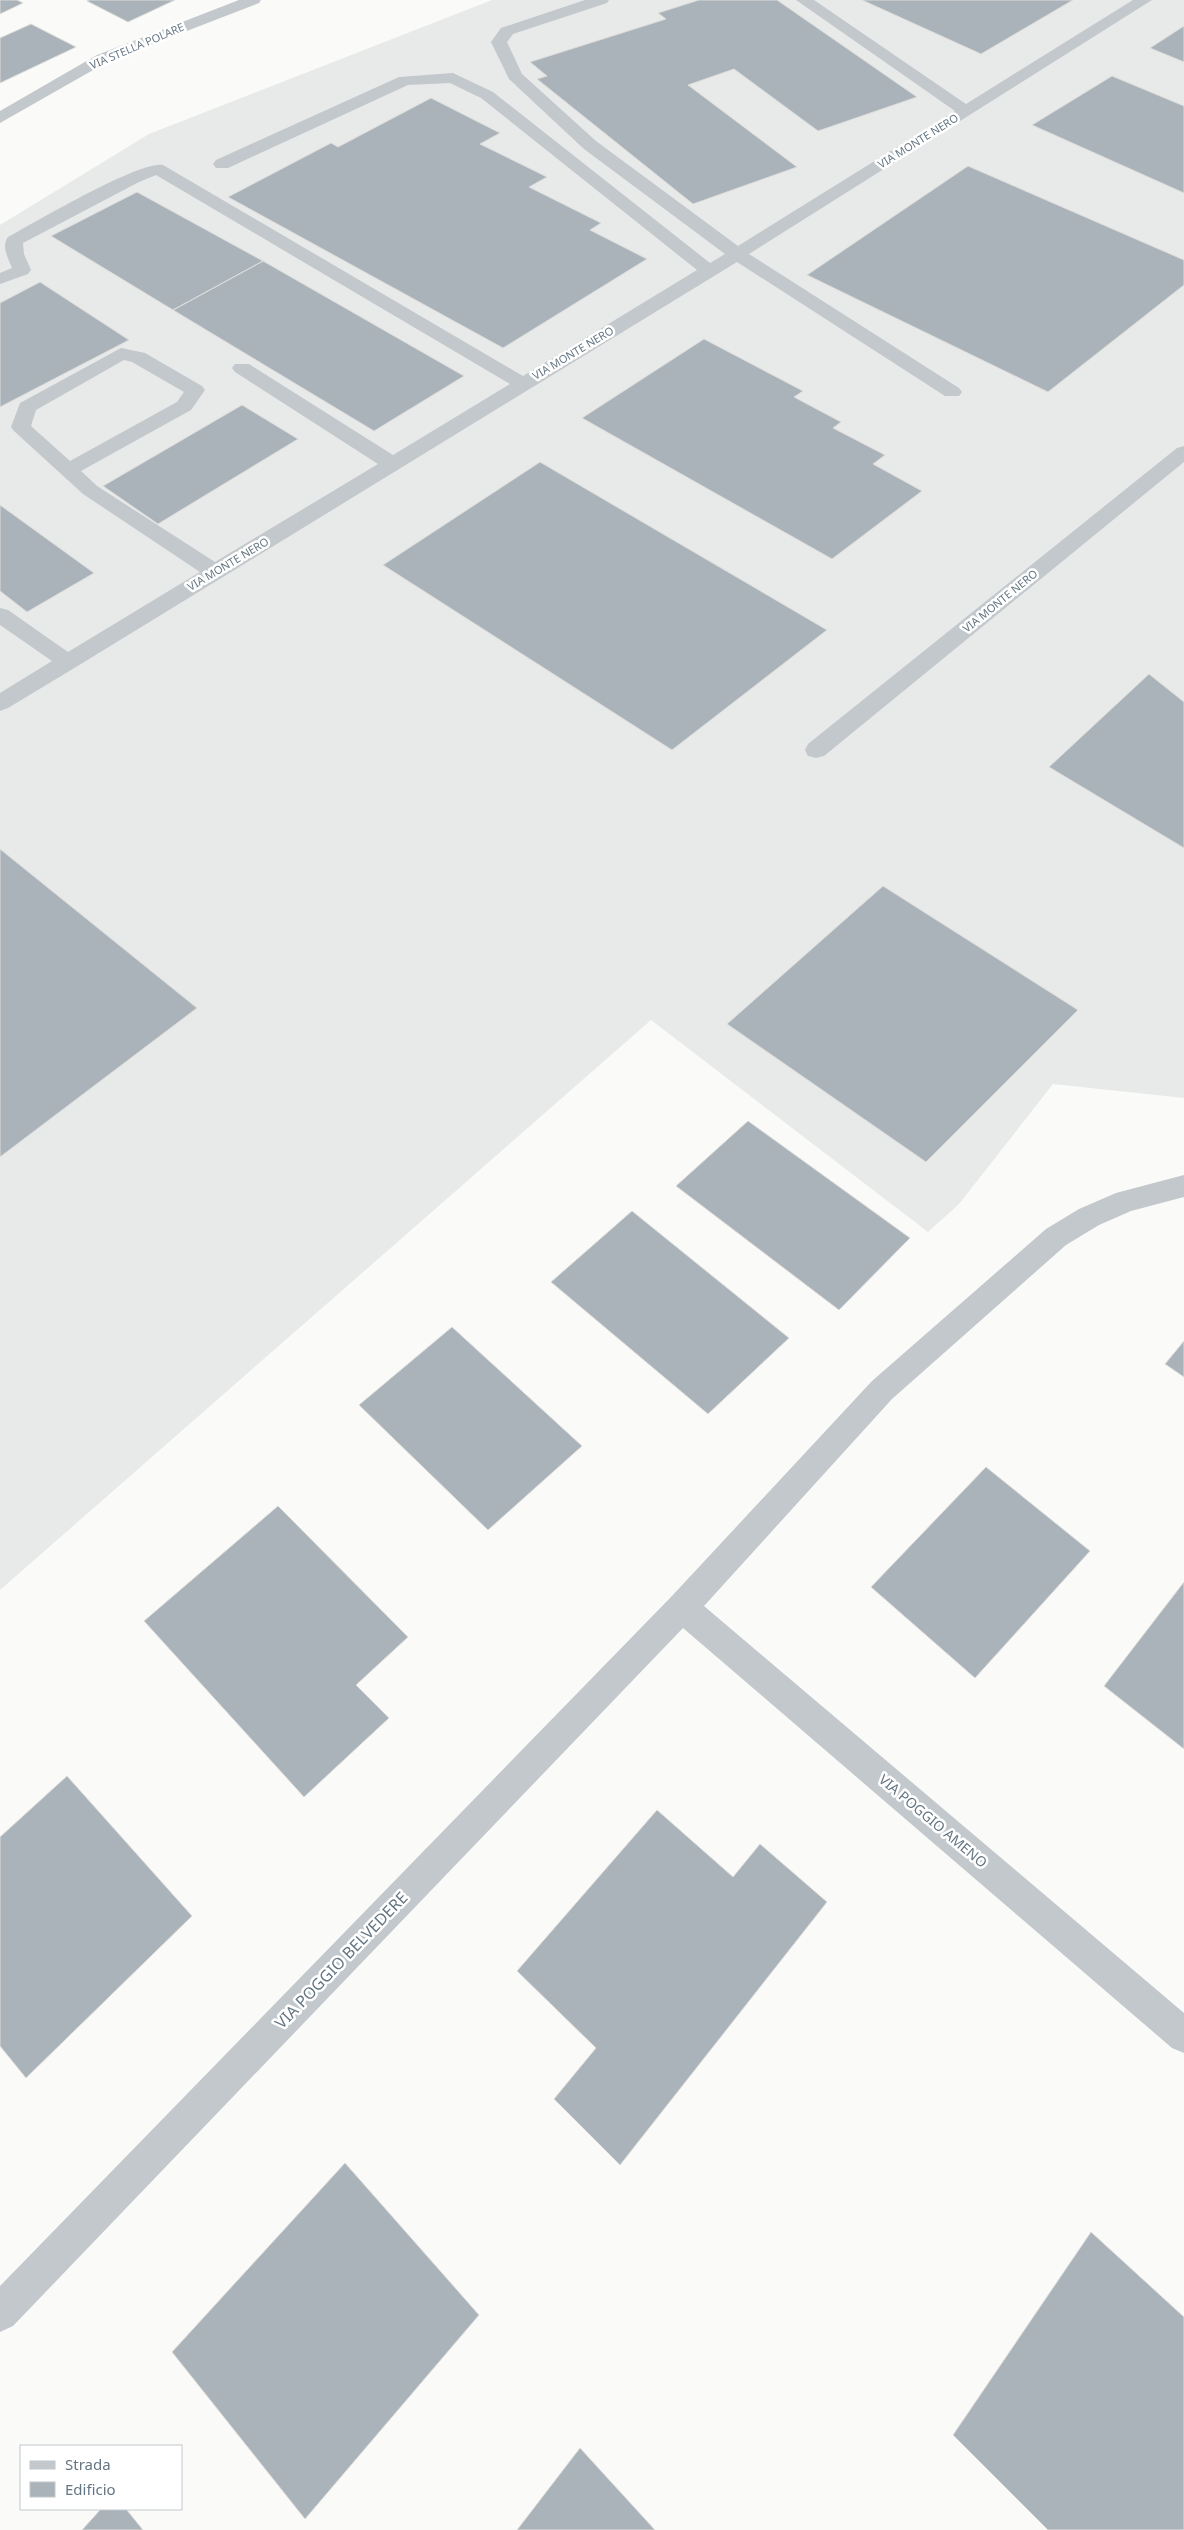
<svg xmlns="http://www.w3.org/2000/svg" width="1184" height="2530" viewBox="0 0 1184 2530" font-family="'Noto Sans',sans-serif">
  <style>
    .built { fill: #e8e9e9 }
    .building { fill: #aab3b9; stroke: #dcdcda }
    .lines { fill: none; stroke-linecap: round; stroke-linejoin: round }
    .minor { fill: #c3c8cc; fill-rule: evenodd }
    .labels { text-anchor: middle; stroke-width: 5; stroke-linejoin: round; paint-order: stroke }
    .far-street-label { font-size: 11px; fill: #657683; stroke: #fff }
    .street-label { font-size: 14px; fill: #657683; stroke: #fff }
    .near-street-label { font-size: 16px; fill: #657683; stroke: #fff }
  </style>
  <rect width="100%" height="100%" fill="#fafaf8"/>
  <!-- built -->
  <path class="built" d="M492,0h692v1098l-131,-14 -94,120 -31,28 -277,-212 -651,570v-1365l149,-91z"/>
  <!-- building -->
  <path class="building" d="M0,0h17l6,3 -23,11z
    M89,0h86l-47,22 -41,-21z
    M699,0h78l140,97 -99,34 -84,-62 -46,16 109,82 -104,37 -156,-125 10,-3 -17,-14 136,-43 -8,-6z
    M862,0h211l-92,54z
    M31,24l45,23 -76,36v-45z
    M1184,26v36l-34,-14z
    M1112,76l72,30v87l-152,-68z
    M431,98l69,35 -20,11 67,33 -18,10 72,36 -11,7 57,29 -144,89 -275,-151 103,-54 7,4z
    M968,166l216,94v25l-136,107 -241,-117z
    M137,192l126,69 -90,49 -122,-74z
    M263,261l201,115 -90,55 -201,-121z
    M40,282l89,58 -129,67v-104z
    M704,339l99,52 -9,6 47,25 -8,6 52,27 -12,9 49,27 -90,68 -250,-141z
    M242,405l56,34 -140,85 -55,-38z
    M540,462l287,168 -155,120 -289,-185z
    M0,505l94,68 -67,39 -27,-21z
    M1149,674l35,28v146l-135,-81z
    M0,849l197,159 -197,149z
    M883,886l195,124 -152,152 -199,-138z
    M748,1121l162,117 -71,72 -163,-124z
    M632,1211l157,127 -81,76 -157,-132z
    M452,1327l130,119 -94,84 -129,-125z
    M1184,1341v36l-19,-13z
    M986,1467l104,84 -115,127 -104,-91z
    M278,1506l130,131 -52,48 33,33 -85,79 -160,-176z
    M1184,1582v167l-80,-63z
    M67,1776l125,140 -166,162 -26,-32v-209z
    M657,1810l76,67 27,-33 67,58 -207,263 -66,-66 42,-51 -79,-77z
    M345,2163l134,152 -174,204 -133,-167z
    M1091,2232l93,85v213h-136l-95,-95z
    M580,2448l75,82h-138z
    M101,2509h25l17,21h-61z"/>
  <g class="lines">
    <!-- minor -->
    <path class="minor" d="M239,0h22l-2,3 -150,58 -109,62v-12l97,-56z
      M585,0h24l-2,3 -94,31 -6,8 15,32 74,67 142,105 217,-135 -159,-111h18l152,104 167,-104h19l-403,254 210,134 3,4 -3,4h-14l-208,-134 -661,405 -68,41 -8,3v-18l52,-32 -52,-36v-17l8,2 60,42 132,-80 -117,-78 -69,-63 -3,-4 9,-24 101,-55 24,5 57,33 3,4 -14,20 -110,61 16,15 118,76 163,-98 -143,-92 -3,-4 3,-4h14l144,91 117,-71 -354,-209 -17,7 -116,61 1,11 7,16 -3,4 -28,10v-11l12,-5c-4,-10 -11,-22 -4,-31 26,-14 132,-77 155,-72l360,211 174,-106 -216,-172 -31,-15 -42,2 -180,83h-12l-3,-4 3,-4 183,-83 54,-4 40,19 217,171 15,-9 -141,-105 -75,-70 -18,-37 10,-14zM124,360l8,2 52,30 -7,10 -107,59 -39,-35 5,-16z
      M1184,446v16l-360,294 -8,2 -8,-2 -3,-6 3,-6 369,-296z
      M1184,1175v22l-53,14 -32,14 -33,20 -174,154 -188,207 480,407v40l-12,-5 -489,-420 -670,698 -13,6v-46l671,-689 201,-216 174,-152 33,-20 37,-16z"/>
  </g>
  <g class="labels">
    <!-- far-street labels -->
    <g class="far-street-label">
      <text transform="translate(137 46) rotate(-23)" y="4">VIA STELLA POLARE</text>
      <text transform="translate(918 141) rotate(-32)" y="4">VIA MONTE NERO</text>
      <text transform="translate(573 353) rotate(-31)" y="4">VIA MONTE NERO</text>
      <text transform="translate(228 564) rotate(-31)" y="4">VIA MONTE NERO</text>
      <text transform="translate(1000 601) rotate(-39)" y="4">VIA MONTE NERO</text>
    </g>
    <!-- street labels -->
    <g class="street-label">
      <text transform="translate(933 1821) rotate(40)" y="5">VIA POGGIO AMENO</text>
    </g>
    <!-- near-street labels -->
    <g class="near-street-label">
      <text transform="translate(341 1960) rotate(-46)" y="6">VIA POGGIO BELVEDERE</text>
    </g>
  </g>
  <!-- legend -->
  <rect x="20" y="2445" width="162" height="65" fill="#ffffff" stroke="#c1c8cd"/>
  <rect x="30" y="2461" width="25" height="8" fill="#c3c8cc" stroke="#c1c8cd"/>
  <text x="65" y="2470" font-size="15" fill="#657683">Strada</text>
  <rect x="30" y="2482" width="25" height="15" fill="#aab3b9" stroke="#c1c8cd"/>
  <text x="65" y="2495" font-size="15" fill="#657683">Edificio</text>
</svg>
